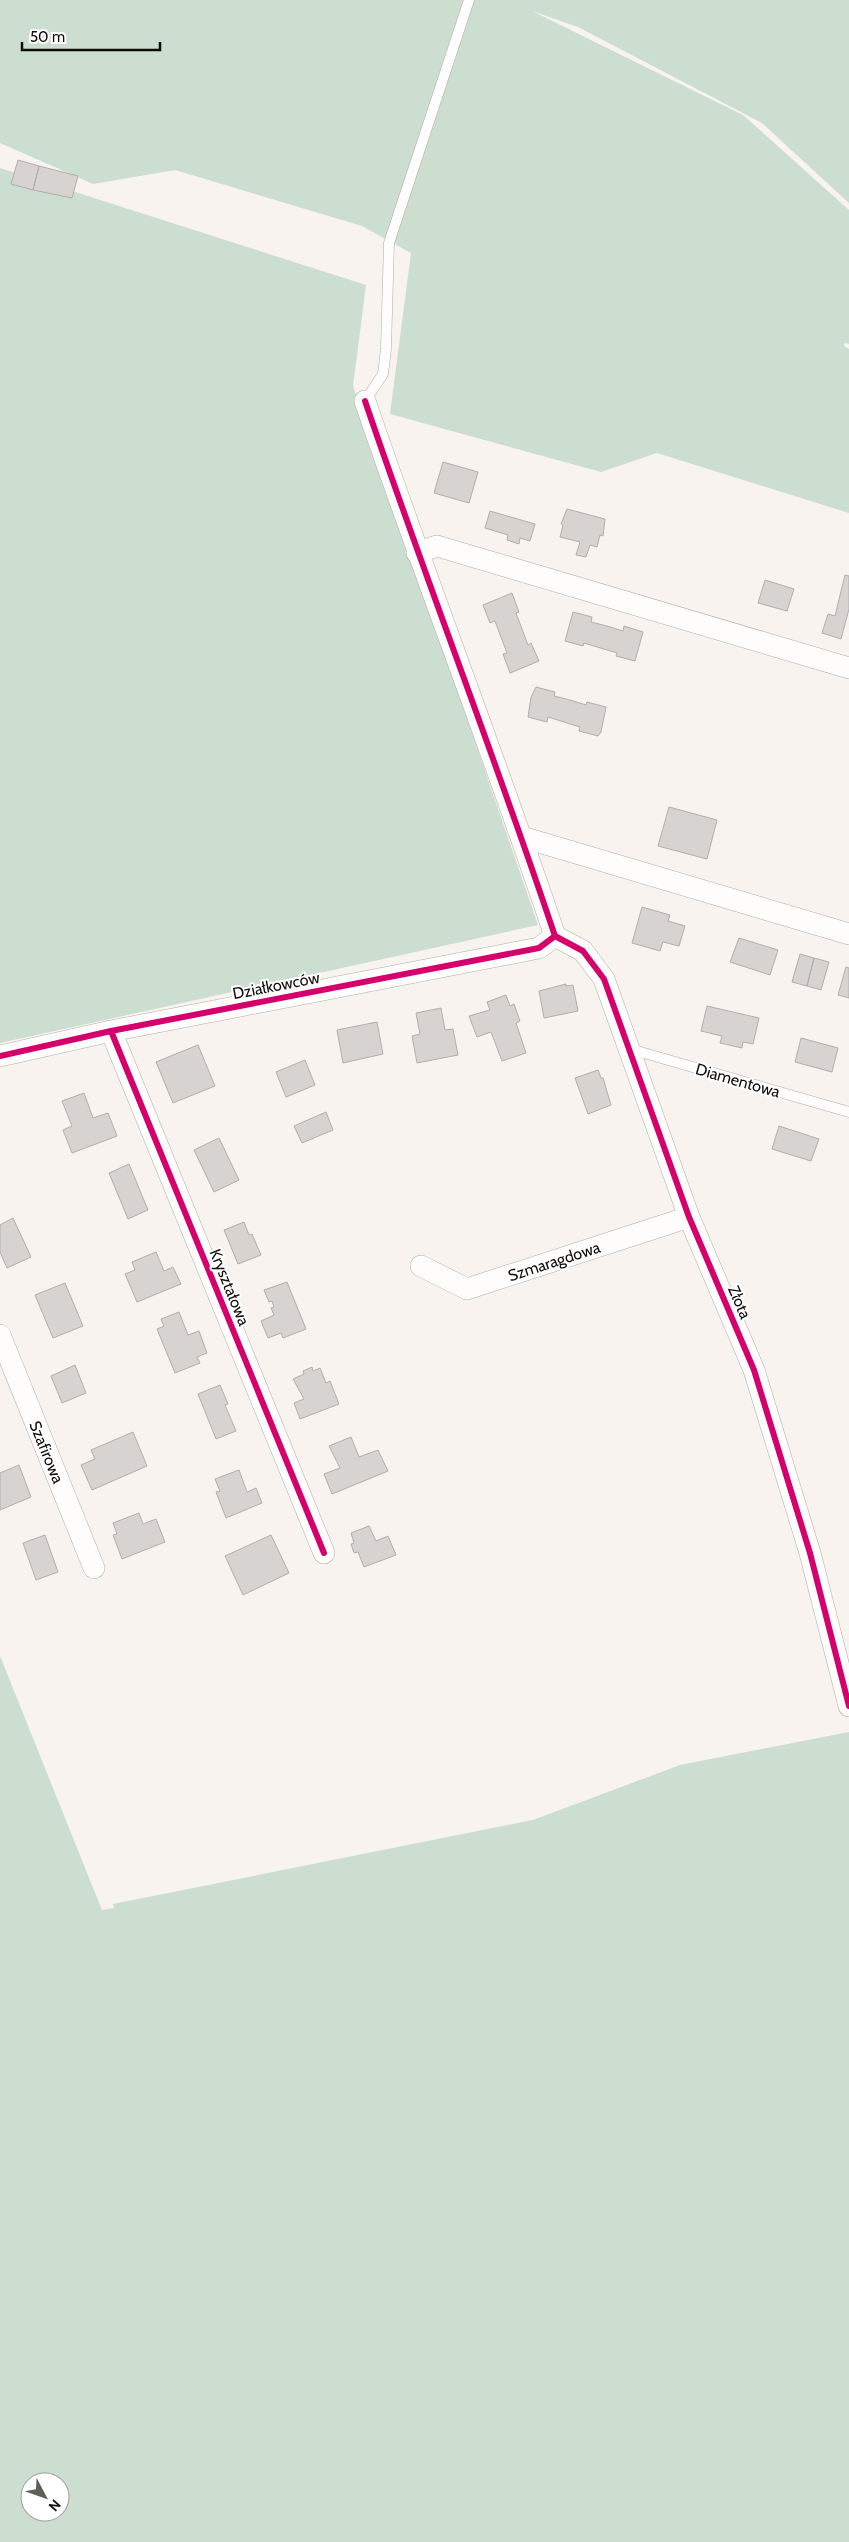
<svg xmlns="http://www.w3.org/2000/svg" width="849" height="2542" viewBox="0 0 849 2542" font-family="Cabin,sans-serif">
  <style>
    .green { fill: #cbded0; fill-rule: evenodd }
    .building { fill: #d7d3d1; stroke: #b3aead }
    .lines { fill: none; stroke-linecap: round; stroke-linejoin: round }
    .lane-casing { stroke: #b0ada9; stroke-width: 11 }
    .street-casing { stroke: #b0ada9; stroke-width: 22 }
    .lane { stroke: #fefdfc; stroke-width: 10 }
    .street { stroke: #fefdfc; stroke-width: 21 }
    .cycleway-casing { stroke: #fff; stroke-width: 9 }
    .cycleway { stroke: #d6006c; stroke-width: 6 }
    .labels { text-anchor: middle; stroke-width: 4; stroke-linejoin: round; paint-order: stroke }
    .street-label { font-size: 16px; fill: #0f0d0a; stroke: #fff }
  </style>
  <rect width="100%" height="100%" fill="#f8f3ee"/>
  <!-- green -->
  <path class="green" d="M0,0h849v203l-87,-80 -184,-96 -46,-16 211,104 106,95v134l-4,-1 -1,3 5,3v164l-192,-60 -56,19 -211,-58 21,-161 -49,-27 -187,-56 -82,14 -93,-41z
    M0,168l366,117 -13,101 185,539 -538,118z
    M0,1656l102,254 12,-2 -1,-4 420,-84 147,-55 169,-33v810h-849zM30,2482h30v30h-30z"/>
  <!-- building -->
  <path class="building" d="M18,160l21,6 -6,24 -22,-6z
    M39,166l39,10 -6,22 -39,-8z
    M443,462l35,10 -9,31 -35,-10z
    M567,509l38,10 -2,17 -3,-1 -3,12 -7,-2 -4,12 -10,-2 4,-13 -20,-5 3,-12 -2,-1z
    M490,511l45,13 -5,17 -10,-3 -1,6 -12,-4 1,-5 -23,-7z
    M845,575l4,1v33l-8,30 -19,-6 6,-19 7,2z
    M765,580l29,9 -7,22 -29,-8z
    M512,593l7,19 -3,1 12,32 3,-2 8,18 -29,12 -7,-19 4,-1 -12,-32 -5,2 -7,-18z
    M573,612l19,5 -1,5 16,4 16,5 1,-5 19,6 -8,29 -19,-5 1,-3 -33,-10 -1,3 -18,-5z
    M536,687l19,5 -1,4 16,4 16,5 1,-3 19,5 -5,25 -3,4 -19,-5 1,-4 -32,-10 -1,5 -19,-5 3,-20z
    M669,807l48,13 -10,39 -49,-13z
    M642,907l28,8 -2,6 17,5 -6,20 -16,-4 -3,9 -28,-8z
    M739,938l39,12 -8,25 -40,-13z
    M800,954l14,4 -7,28 -15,-4z
    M814,958l15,4 -8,28 -14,-4z
    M846,967l3,1v30l-11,-3z
    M566,984v2l7,-1 5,26 -34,7 -5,-27z
    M506,995l4,11 4,-2 6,17 -4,2 10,30 -24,8 -11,-29 -14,5 -8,-21 21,-6 -3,-8z
    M707,1006l52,12 -6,26 -10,-2 -1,6 -22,-5 2,-7 -21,-5z
    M441,1008l4,22 8,-1 5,26 -41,8 -5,-27 8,-2 -4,-21z
    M377,1022l6,32 -40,9 -6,-33z
    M801,1038l37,10 -6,24 -37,-10z
    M198,1045l17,41 -42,17 -17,-41z
    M305,1060l10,25 -29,12 -10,-25z
    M598,1070l3,8h2l8,27 -23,9 -13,-36z
    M84,1093l9,25 15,-5 9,23 -45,17 -9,-23 9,-4 -10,-25z
    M326,1112l7,18 -31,13 -8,-17z
    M779,1126l40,13 -8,22 -39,-12z
    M219,1138l20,42 -25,12 -20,-42z
    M129,1164l19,46 -20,9 -19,-46z
    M13,1218l18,39 -24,11 -7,-16v-27z
    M244,1222l5,13 3,-1 9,21 -23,9 -14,-34z
    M156,1252l8,19 9,-4 8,17 -44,18 -12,-28 10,-4 -3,-8z
    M287,1282l19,47 -23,9 -2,-5 -13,5 -7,-17 13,-6 -3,-7 3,-1 -2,-6 -3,1 -5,-12z
    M65,1283l18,43 -30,12 -18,-43z
    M179,1312l9,23 11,-4 8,22 -10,4 3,6 -25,10 -18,-44 7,-3 -3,-7z
    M75,1365l11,28 -24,10 -11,-27z
    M312,1367l1,4 7,-3 6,15 4,-2 9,23 -39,15 -6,-16 10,-4 -11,-20 11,-5 -1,-3z
    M220,1385l8,19 -3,1 11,26 -20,8 -18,-45z
    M133,1432l14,34 -55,24 -11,-25 14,-6 -4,-9z
    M351,1437l8,20 19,-7 10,21 -56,23 -8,-20 16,-6 -11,-22z
    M19,1465l12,32 -31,13v-37z
    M239,1470l8,22 9,-4 6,15 -36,15 -10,-26 4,-1 -5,-12z
    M139,1513l4,11 13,-5 9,23 -43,17 -9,-24 4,-1 -4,-11z
    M369,1526l7,15 12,-5 8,19 -32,12 -6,-15 -4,1 -3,-9 3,-1 -3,-10z
    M45,1535l13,37 -22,8 -13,-37z
    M271,1535l18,38 -46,22 -18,-39z"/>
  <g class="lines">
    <defs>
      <path id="lane" d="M365,401l18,-27 3,-25 3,-106 80,-243
        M630,1049l219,63"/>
      <path id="street" d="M365,401c61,179 130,356 190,535
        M417,553l20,-7 412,122
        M522,837l327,97
        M555,936l28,15 21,28 85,238 65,153 56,183 39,153
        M111,1031l213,522
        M0,1056l111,-25 428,-83 16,-12
        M421,1266l46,23 222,-72
        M0,1335l94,233"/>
    </defs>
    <!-- lane casing -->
    <use href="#lane" class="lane-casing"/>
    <!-- street casing -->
    <use href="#street" class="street-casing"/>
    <!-- lane -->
    <use href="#lane" class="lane"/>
    <!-- street -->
    <use href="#street" class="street"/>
    <defs>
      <path id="cycleway" d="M365,401c61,179 130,356 190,535
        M555,936l28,15 21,28 85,238 65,153 56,183 39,153
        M111,1031l213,522
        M0,1056l111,-25 428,-83 16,-12"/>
    </defs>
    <!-- cycleway casing -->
    <use href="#cycleway" class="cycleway-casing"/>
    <!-- cycleway -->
    <use href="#cycleway" class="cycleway"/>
  </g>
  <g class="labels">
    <!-- street labels -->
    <g class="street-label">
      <text transform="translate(276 985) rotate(-11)" y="6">Działkowców</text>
      <text transform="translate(738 1080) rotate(16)" y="6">Diamentowa</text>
      <text transform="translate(554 1261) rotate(-18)" y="6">Szmaragdowa</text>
      <text transform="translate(230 1287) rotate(68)" y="6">Kryształowa</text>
      <text transform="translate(740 1302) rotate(67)" y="6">Złota</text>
      <text transform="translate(47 1452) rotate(68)" y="6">Szafirowa</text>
    </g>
  </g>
  <!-- north arrow -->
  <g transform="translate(45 2497) rotate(131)"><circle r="24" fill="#ffffff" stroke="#9f9e9d"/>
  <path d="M0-4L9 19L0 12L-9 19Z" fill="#615e5a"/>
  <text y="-8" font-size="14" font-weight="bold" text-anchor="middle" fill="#0f0d0a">N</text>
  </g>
  <!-- scale -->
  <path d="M22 42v8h138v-8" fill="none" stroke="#0f0d0a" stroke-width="2.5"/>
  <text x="30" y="42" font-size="15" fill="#0f0d0a" stroke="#ffffff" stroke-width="4" paint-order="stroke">50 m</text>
</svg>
